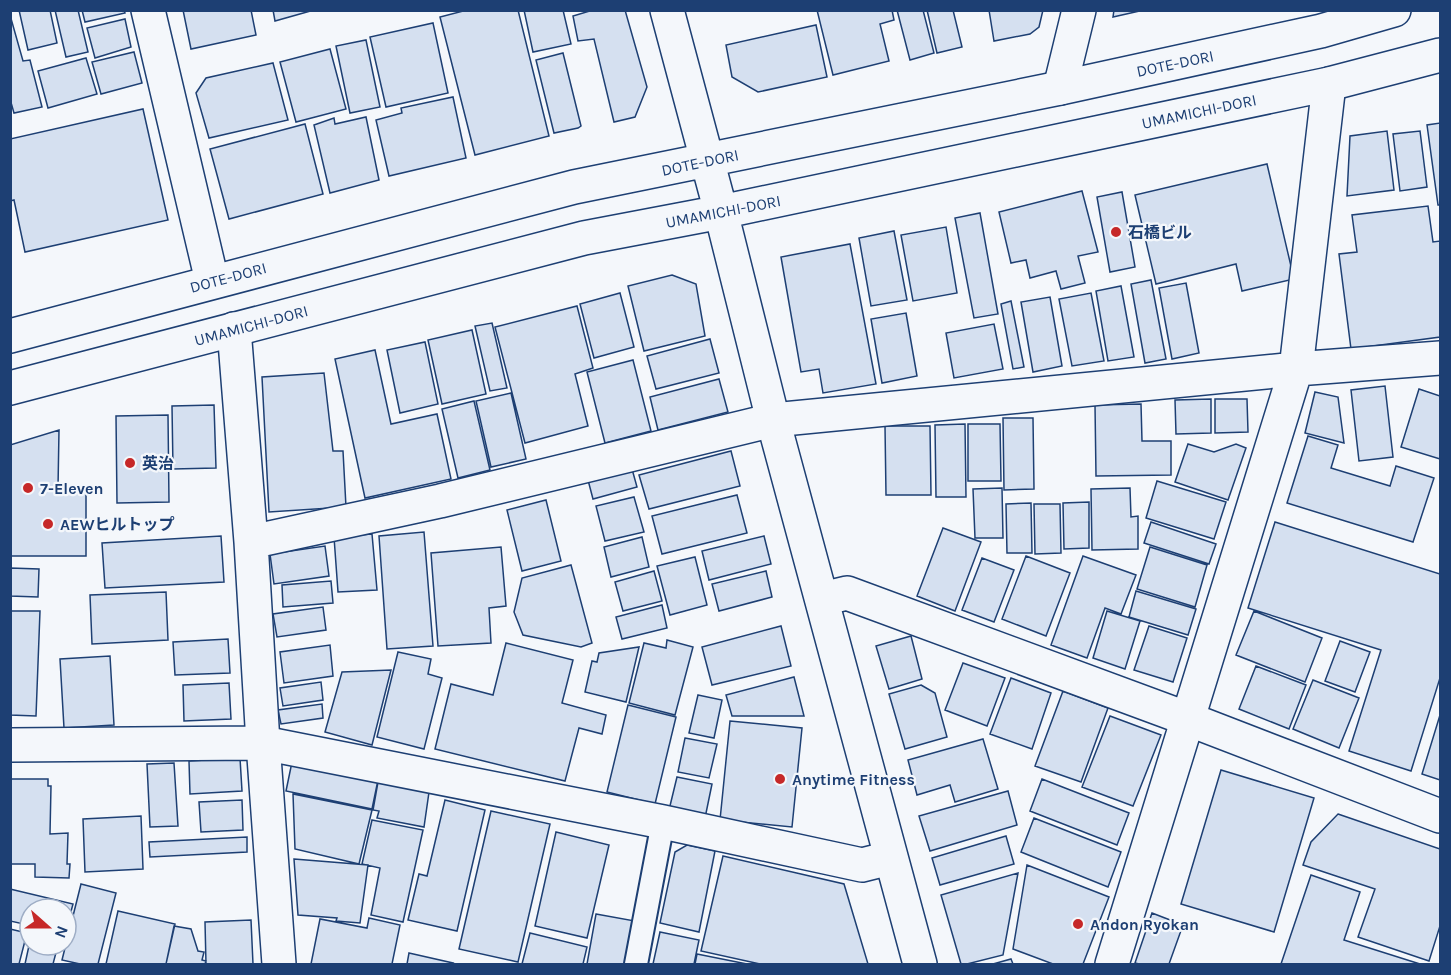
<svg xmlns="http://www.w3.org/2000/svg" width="1451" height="975" viewBox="0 0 1451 975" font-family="Karla,'Noto Sans JP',sans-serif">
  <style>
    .building { fill: #d5e0f0; stroke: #1d3f73; stroke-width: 1.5 }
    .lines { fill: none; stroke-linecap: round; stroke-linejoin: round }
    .service-casing { stroke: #1d3f73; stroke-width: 26 }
    .minor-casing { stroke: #1d3f73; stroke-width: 36 }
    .tertiary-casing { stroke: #1d3f73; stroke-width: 36 }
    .service { stroke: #f4f7fb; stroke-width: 22 }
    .minor { stroke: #f4f7fb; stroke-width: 33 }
    .tertiary { stroke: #f4f7fb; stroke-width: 33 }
    .poi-dot { fill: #c62828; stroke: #f4f7fb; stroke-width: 2 }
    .labels { text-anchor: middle; stroke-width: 4.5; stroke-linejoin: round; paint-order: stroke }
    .street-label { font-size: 16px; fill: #1d3f73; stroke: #f4f7fb }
    .poi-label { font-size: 16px; font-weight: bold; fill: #1d3f73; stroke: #f4f7fb; text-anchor: start }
  </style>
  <rect width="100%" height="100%" fill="#f4f7fb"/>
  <!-- building -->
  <path class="building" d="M19,10h31l7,33 -29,7z
    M55,10h23l10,42 -22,5z
    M82,10h42l1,3 -40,9z
    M183,10h68l5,25 -65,14z
    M273,10h41l-39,11z
    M467,10h51l31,126 -74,19 -35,-138z
    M524,10h39l8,34 -38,8z
    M593,10h32l22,77 -12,30 -21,5 -20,-83 -16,2 -5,-25z
    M817,10h75l2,10 -14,4 9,37 -56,14z
    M897,10h26l11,43 -24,7z
    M927,10h26l9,37 -25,6z
    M989,10h54l-4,17 -9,7 -36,7z
    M1114,10h30l-31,7z
    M10,15l13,46 7,-1 12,47 -28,6 -4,-14z
    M125,19l6,28 -36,11 -8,-30z
    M433,23l15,70 -62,14 -16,-70z
    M816,25l11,52 -69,15 -26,-15 -6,-32z
    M366,40l14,67 -30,6 -14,-67z
    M330,49l16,60 -50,13 -16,-60z
    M134,52l8,31 -41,11 -9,-32z
    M563,53l18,73 -3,2 -24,5 -18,-73z
    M86,58l11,36 -49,14 -10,-37z
    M273,63l15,57 -79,18 -13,-45 10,-15z
    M453,97l13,61 -77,18 -13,-56 26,-7 -1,-5z
    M143,109l25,111 -143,32 -11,-52 -4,1v-62z
    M366,117l13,63 -49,13 -16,-68 20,-7 1,6z
    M1440,123v82h-2l-11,-80z
    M305,124l18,70 -94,25 -19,-70z
    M1387,131l7,59 -47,6 3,-60z
    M1420,131l7,56 -27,4 -7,-57z
    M1267,164l27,115 -52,12 -6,-27 -80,20 -21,-89z
    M1082,191l16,61 -20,4 7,27 -24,6 -5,-18 -26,7 -4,-18 -15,3 -12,-51z
    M1122,192l13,75 -25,5 -13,-75z
    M1428,206l5,36 7,-1v96l-89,12 -12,-95 18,-2 -5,-37z
    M980,213l18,101 -24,4 -19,-100z
    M946,227l11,66 -44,8 -12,-66z
    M894,231l13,69 -36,6 -12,-68z
    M850,244l26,140 -53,9 -4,-24 -18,3 -20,-115z
    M672,275l24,9 9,52 -61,15 -16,-65z
    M1151,280l15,79 -21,4 -14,-79z
    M1186,283l13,70 -27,6 -13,-71z
    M1121,286l13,71 -26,4 -12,-70z
    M620,293l14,54 -40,11 -14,-54z
    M1091,293l13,68 -32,5 -13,-67z
    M1050,297l12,69 -29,6 -12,-70z
    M1011,301l13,66 -11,2 -12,-65z
    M577,306l16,62 -18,6 13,52 -63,17 -30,-116z
    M906,313l11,63 -35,7 -11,-64z
    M492,323l15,65 -17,3 -15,-65z
    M994,324l9,45 -49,9 -8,-45z
    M472,330l14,64 -44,10 -14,-64z
    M710,339l9,34 -63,16 -9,-33z
    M425,342l13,62 -38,9 -13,-63z
    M375,350l16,74 46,-10 14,65 -86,19 -30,-139z
    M633,360l18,71 -46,12 -18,-71z
    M324,373l9,78h10l3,56 -77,5 -7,-135z
    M719,379l9,33 -70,18 -8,-33z
    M1385,386l8,71 -34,4 -8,-71z
    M1419,389l21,7v63l-39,-12z
    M1315,392l23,5 6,46 -39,-10z
    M511,393l15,66 -35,8 -15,-66z
    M1211,399v34l-35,1 -1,-34z
    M1215,399h32l1,33 -33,1z
    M474,401l16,69 -32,8 -16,-69z
    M1141,404l1,37h29v34l-75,1 -1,-71z
    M214,405l2,63 -43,1 -1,-63z
    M168,415l1,87 -52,1 -1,-87z
    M1003,418h30l1,71 -30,1z
    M965,424l1,73h-30l-1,-72z
    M968,424h32l1,57h-33z
    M885,426h45l1,69h-45z
    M59,430l-1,58 28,4v64h-76v-111z
    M1308,436l30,9 -7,23 59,18 6,-20 38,12 -21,64 -126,-39z
    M1188,444l26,8 22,-8 10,4 -18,52 -53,-18z
    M731,451l9,35 -91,23 -10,-34z
    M632,469l5,18 -44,12 -5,-19z
    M1157,481l69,21 -12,37 -68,-21z
    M1002,488l1,50h-28l-2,-49z
    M1130,488l1,29 7,-1v33l-46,1 -1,-61z
    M737,495l10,38 -85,21 -10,-38z
    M634,497l10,35 -39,9 -9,-35z
    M546,500l15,61 -39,10 -15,-61z
    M1089,502v46l-25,1 -1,-46z
    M1031,503l1,50h-25l-1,-49z
    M1034,504h26l1,49 -26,1z
    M1151,522l65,22 -7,20 -65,-21z
    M1275,522l165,52v104l-29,93 -62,-20 32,-101 -133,-42z
    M943,528l38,14 -26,69 -38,-15z
    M424,532l9,114 -46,3 -8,-113z
    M372,534l5,56 -39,2 -4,-55z
    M221,536l3,46 -119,6 -3,-45z
    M764,536l7,28 -62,16 -7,-29z
    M642,537l7,30 -38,10 -7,-30z
    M325,546l4,30 -55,8 -4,-30z
    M501,547l5,59 -17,2 2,35 -53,3 -7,-93z
    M1150,547l57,18 -12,42 -58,-18z
    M1026,556l44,17 -24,63 -44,-17z
    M1083,556l53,19 -15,39 -16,-6 -18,50 -36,-13z
    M695,557l12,48 -37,10 -13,-49z
    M982,558l32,12 -20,52 -32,-12z
    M571,565l21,78 -11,4 -58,-12 -9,-23 8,-34z
    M10,568l29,1 -1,28 -28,-1z
    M654,571l8,30 -39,10 -8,-29z
    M766,571l6,26 -53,14 -7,-27z
    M331,581l2,22 -50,4 -1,-22z
    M1136,591l60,18 -8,26 -59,-18z
    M166,592l2,48 -76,4 -2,-49z
    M662,605l5,23 -45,11 -6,-22z
    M323,607l3,23 -49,7 -4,-23z
    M10,611h30l-4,105 -26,-1z
    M1107,611l33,10 -15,48 -32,-11z
    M1254,611l68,27 -17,44 -69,-27z
    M781,626l10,40 -79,19 -10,-38z
    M1149,626l38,12 -14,44 -39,-12z
    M911,636l11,43 -33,10 -13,-43z
    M228,639l2,34 -55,2 -2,-33z
    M667,640l26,7 -18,68 -46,-12 15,-60 22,5z
    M1340,641l30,11 -15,40 -30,-11z
    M506,643l67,17 -11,43 44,12 -4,19 -23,-6 -14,53 -130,-32 16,-65 42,11z
    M330,645l3,31 -49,7 -4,-31z
    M639,647l-13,55 -41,-10 7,-31 5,1 2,-9z
    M398,652l33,7 -3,15 14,4 -18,71 -47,-12z
    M110,656l4,69 -50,3 -4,-69z
    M963,663l42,15 -18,48 -42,-16z
    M1256,666l50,19 -17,44 -50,-20z
    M391,670l-19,75 -47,-13 17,-60z
    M794,677l10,39h-72l-6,-21z
    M1011,678l40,15 -19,56 -42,-15z
    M1313,680l46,18 -20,50 -46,-19z
    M321,682l2,18 -40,6 -3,-18z
    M229,683l2,36 -47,2 -1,-36z
    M921,685l14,8 12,44 -42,12 -16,-55z
    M1063,691l45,17 -27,74 -46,-16z
    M698,695l24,5 -8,38 -25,-5z
    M322,704l1,14 -42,6 -3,-14z
    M628,705l48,12 -21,87 -48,-12z
    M1440,715v65l-18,-6z
    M1110,716l51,19 -28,71 -51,-19z
    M730,721l72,7 -10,99 -72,-7z
    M685,738l32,6 -8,34 -31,-6z
    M983,739l15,50 -43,13 -5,-17 -33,10 -9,-35z
    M240,758l2,33 -52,3 -1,-33z
    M292,762l86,18 -6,29 -86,-18z
    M174,763l4,63 -28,1 -3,-63z
    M1221,770l93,28 -40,134 -93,-28z
    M677,777l35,7 -7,34 -36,-8z
    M10,779h38v7h3l-1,48 18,-1 -1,31h3l-1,14 -34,-1v-13h-25z
    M1042,779l87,34 -12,32 -87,-34z
    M378,782l51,10 -5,35 -47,-9 2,-7 -6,-1z
    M1008,791l9,34 -87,26 -11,-35z
    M293,794l79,16 -13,54 -64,-15z
    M242,800l1,30 -42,2 -2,-30z
    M445,800l40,10 -28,121 -49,-11 11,-46 8,2z
    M491,811l59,13 -32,138 -59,-13z
    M1338,814l102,35v77l-11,35 -71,-24 17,-48 -72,-24 8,-23z
    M141,816l2,53 -58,3 -2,-53z
    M1034,818l87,34 -13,35 -87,-35z
    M372,820l51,10 -20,92 -32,-7 9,-47 -18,-4z
    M556,832l53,13 -22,93 -52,-12z
    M1006,836l8,28 -74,21 -8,-27z
    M247,837v15l-97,5 -1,-15z
    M687,845l28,6 -16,81 -39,-9 15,-71z
    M723,856l121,28 24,80h-108l-59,-13z
    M294,859l74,6 -8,58 -24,-2 1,-3 -39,-3z
    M1027,865l82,32 -26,67h-30l-40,-15z
    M1018,873l-15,82 -36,9h-6l-20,-69z
    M1311,875l49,17 -16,48 76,24h-139z
    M81,884l35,9 -18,71h-18l-18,-4z
    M10,889l63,15 -7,26v-21h-36v11l-2,5 -18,-4z
    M118,911l57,13 -9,40h-60z
    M1152,913l31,12 -14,39h-30l-4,-1z
    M596,914l39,7 -8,43h-40z
    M369,918l31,7 -8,39h-81l9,-45 47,9z
    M251,920l2,44h-47l-1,-42z
    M174,926l17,3 7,22 6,1 -2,8 4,1 -1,3h-39z
    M10,929l17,4 -8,31h-9z
    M660,932l39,8 -5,24h-41z
    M530,933l57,14 -4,17h-61z
    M30,941v4h28l-5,19h-28z
    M409,953l44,10 -1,1h-45z
    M697,954l50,10h-52z
    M1011,959l2,5h-20z"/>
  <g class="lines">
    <defs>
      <path id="service" d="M636,964l27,-142"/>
      <path id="minor" d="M148,10l64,271
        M1060,88l19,-78
        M234,329l17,213 12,201 16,221
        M251,542l189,-41 333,-81 523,-51 144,-11
        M822,599l25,-6 341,126 252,97
        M10,745l253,-2 400,79 199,43 28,-7
        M1112,964l184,-595 33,-285"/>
      <path id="tertiary" d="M667,10l54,202 52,208 147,544
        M10,336l564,-149 486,-99 261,-57 73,-21
        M10,388l574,-150 137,-26 608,-128 111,-29"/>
    </defs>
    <!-- service casing -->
    <use href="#service" class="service-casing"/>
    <!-- minor casing -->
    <use href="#minor" class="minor-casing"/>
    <!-- tertiary casing -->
    <use href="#tertiary" class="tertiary-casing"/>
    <!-- service -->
    <use href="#service" class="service"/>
    <!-- minor -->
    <use href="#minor" class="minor"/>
    <!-- tertiary -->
    <use href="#tertiary" class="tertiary"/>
  </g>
  <!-- markers -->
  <g class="poi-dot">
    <circle cx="1116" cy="232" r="6"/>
    <circle cx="130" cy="463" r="6"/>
    <circle cx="28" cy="488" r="6"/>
    <circle cx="48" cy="524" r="6"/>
    <circle cx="780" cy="779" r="6"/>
    <circle cx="1078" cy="924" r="6"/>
  </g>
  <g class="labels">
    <!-- street labels -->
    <g class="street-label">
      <text transform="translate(1175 63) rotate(-12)" y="6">DOTE-DORI</text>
      <text transform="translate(1199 111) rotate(-12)" y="6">UMAMICHI-DORI</text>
      <text transform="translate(700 162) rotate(-12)" y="6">DOTE-DORI</text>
      <text transform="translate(723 211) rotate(-11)" y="6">UMAMICHI-DORI</text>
      <text transform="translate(228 277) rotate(-15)" y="6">DOTE-DORI</text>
      <text transform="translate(251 325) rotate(-15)" y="6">UMAMICHI-DORI</text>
    </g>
    <!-- poi labels -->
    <g class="poi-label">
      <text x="1128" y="238">石橋ビル</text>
      <text x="142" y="469">英治</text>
      <text x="40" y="494">7-Eleven</text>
      <text x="60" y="530">AEWヒルトップ</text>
      <text x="792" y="785">Anytime Fitness</text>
      <text x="1090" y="930">Andon Ryokan</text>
    </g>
  </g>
  <!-- border -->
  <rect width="1451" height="975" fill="none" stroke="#1d3f73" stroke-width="24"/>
  <!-- north arrow -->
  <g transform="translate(48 927) rotate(111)"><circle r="28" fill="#f4f7fb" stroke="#9eadc5" stroke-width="1.5"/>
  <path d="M0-4.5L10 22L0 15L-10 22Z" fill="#c62828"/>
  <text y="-9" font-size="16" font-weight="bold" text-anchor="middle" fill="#1d3f73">N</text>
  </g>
</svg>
